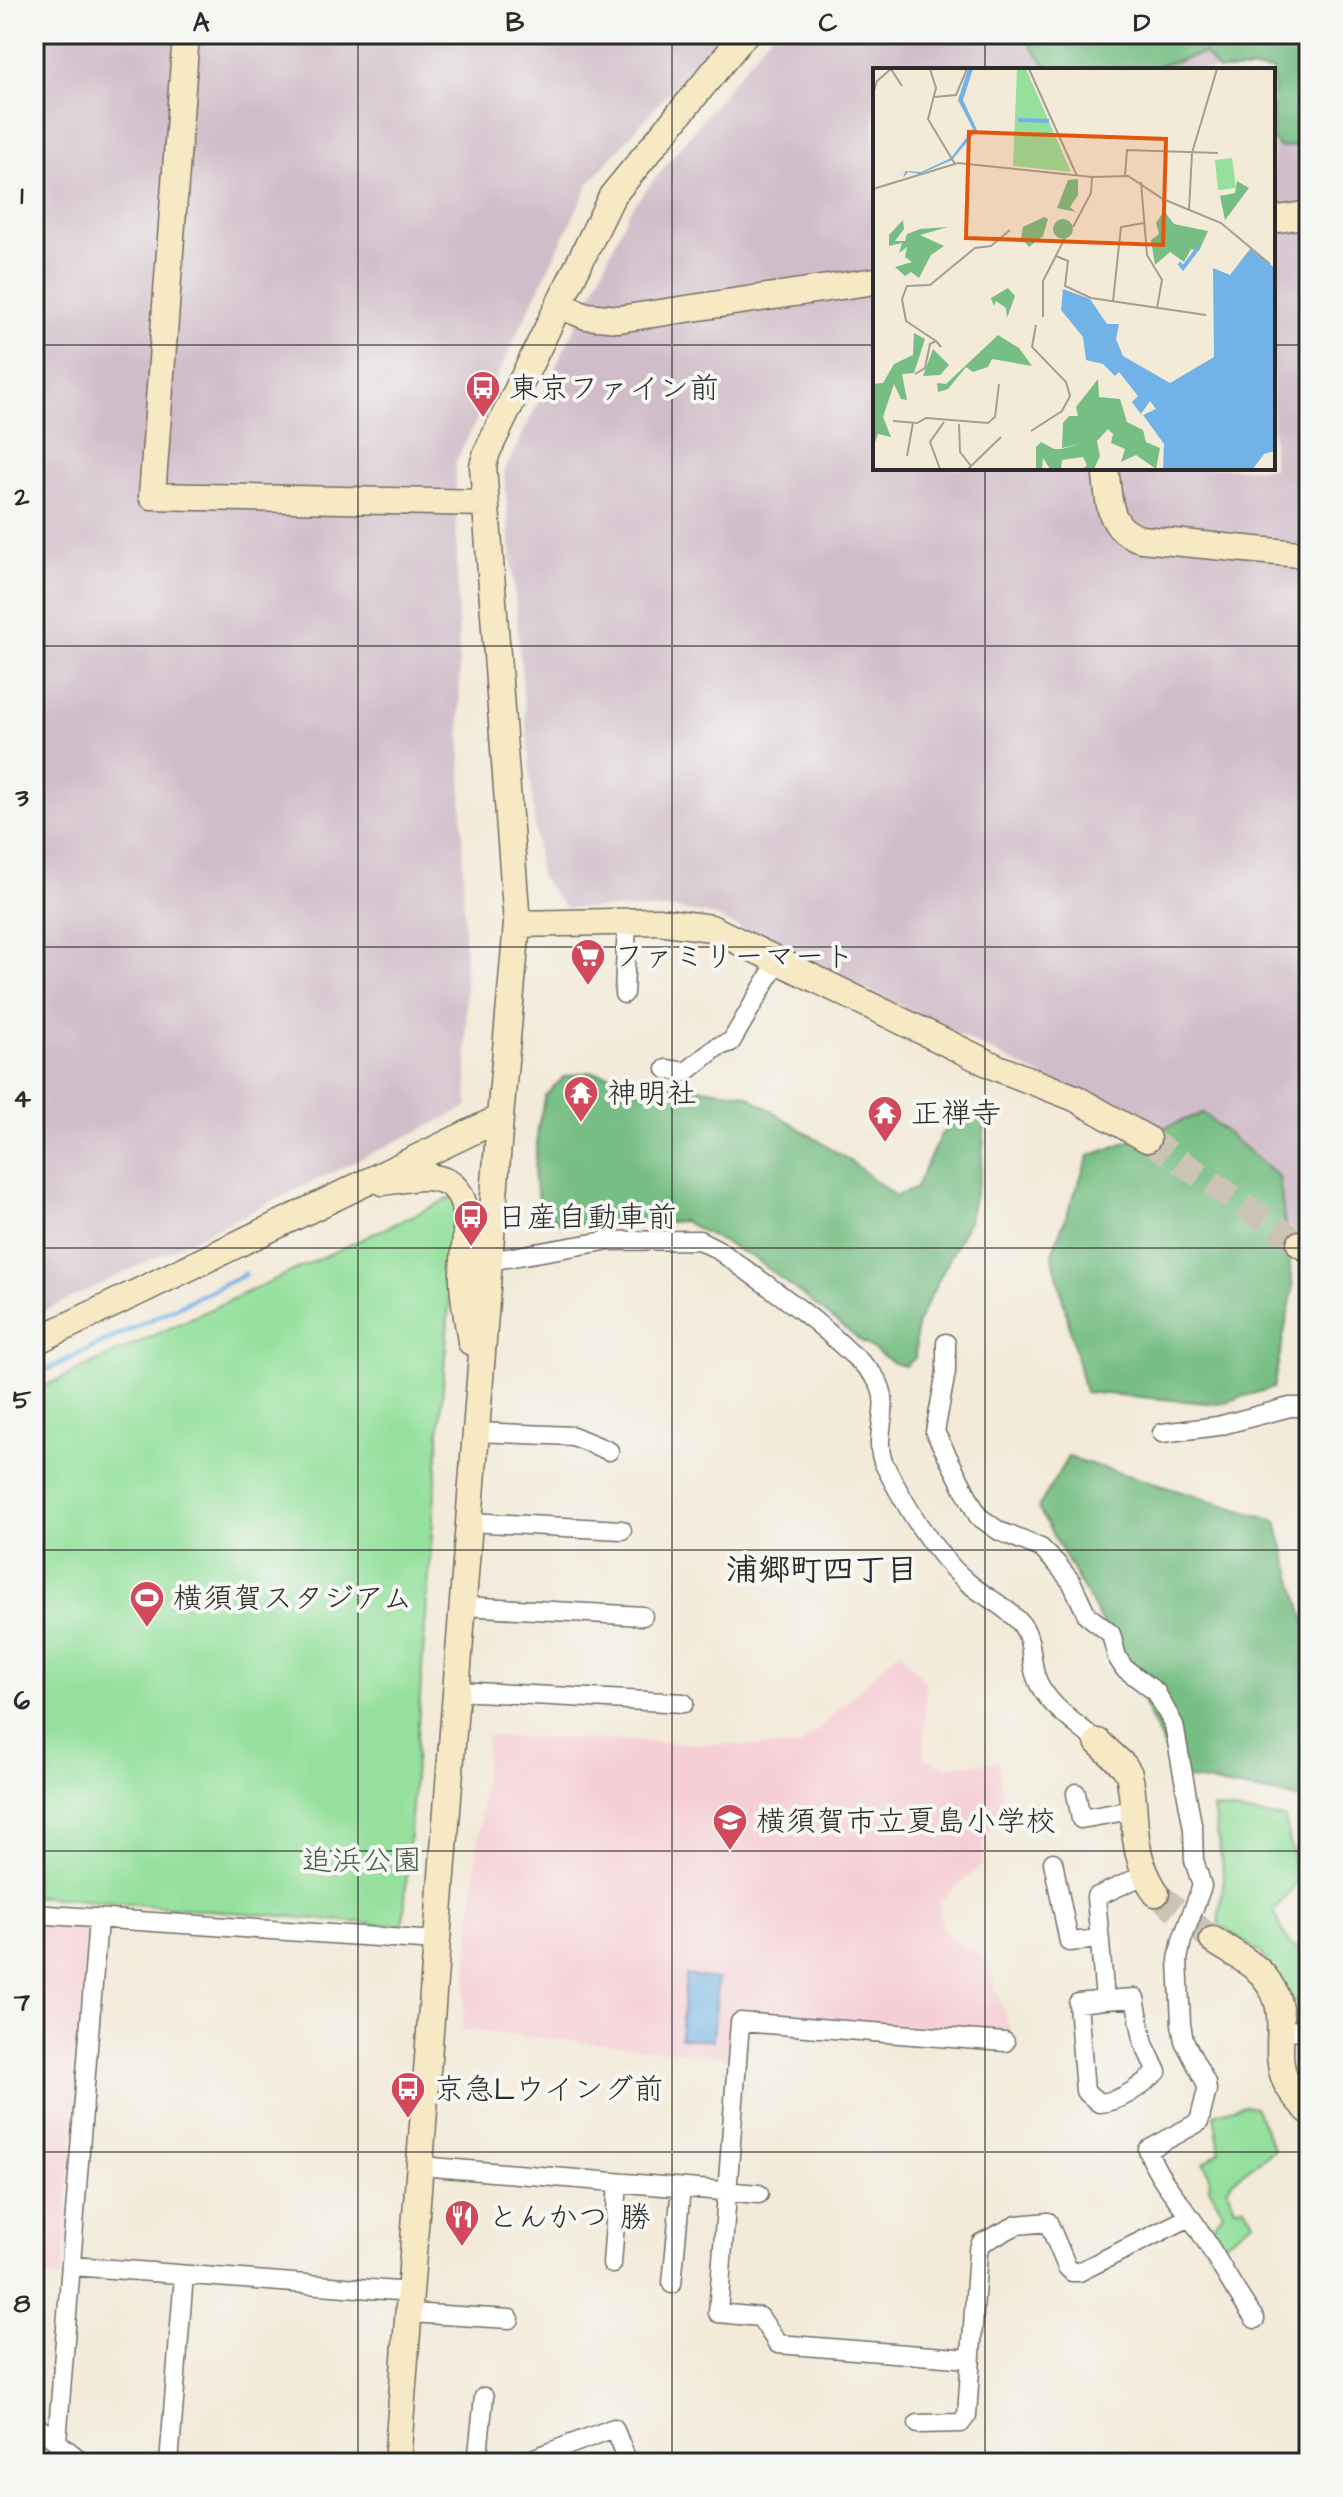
<svg xmlns="http://www.w3.org/2000/svg" width="1343" height="2497" viewBox="0 0 1343 2497" font-family="'Architects Daughter','Klee One',sans-serif">
  <style>
    .built { fill: #f6cfd6 }
    .industrial { fill: #d1bdc9; fill-rule: evenodd }
    .green { fill: #94e09c; stroke: #608664; stroke-width: 2 }
    .forest { fill: #77be84; stroke: #517458; stroke-width: 2 }
    .water { fill: #71b3e6; stroke: #4e6f88; stroke-width: 2 }
    .lines { fill: none; stroke-linecap: round; stroke-linejoin: round }
    .stream { stroke: #71b3e6; stroke-width: 5 }
    .secondary-tunnel { stroke: #cbc4b5; stroke-width: 26; stroke-dasharray: 26 13; stroke-linecap: butt }
    .street-casing { stroke: #716e68; stroke-width: 21 }
    .secondary-casing { stroke: #716e68; stroke-width: 29 }
    .street { stroke: #fff; stroke-width: 18 }
    .secondary { stroke: #f7e9c3; stroke-width: 26 }
    .grid { fill: none; stroke: #2b2b2b; stroke-width: 2; stroke-opacity: 0.55 }
    .labels { text-anchor: middle; stroke-width: 8; stroke-linejoin: round; paint-order: stroke }
    .poi-label { font-size: 30px; fill: #2b2b2b; stroke: #f6f6f2; text-anchor: start }
    .park-label { font-size: 30px; fill: #455847; stroke: #f6f6f2 }
    .neighbourhood-label { font-size: 32px; font-weight: bold; fill: #2b2b2b; stroke: #f6f6f2 }
    .inset-river { fill: none; stroke: #71b3e6; stroke-width: 4 }
    .inset-road { fill: none; stroke: #a39e93; stroke-width: 2 }
    .view { fill: #df570e; fill-opacity: 0.15; stroke: #df570e; stroke-width: 4 }
    .inset-edge { fill: none; stroke: #2b2b2b; stroke-width: 4 }
    .neatline { fill: none; stroke: #2b2b2b; stroke-width: 3 }
    .grid-label { font-size: 26px; text-anchor: middle; font-weight: bold; fill: #2b2b2b }
  </style>
  <rect width="100%" height="100%" fill="#f6f6f2"/>
  <filter id="ink" filterUnits="userSpaceOnUse"><feTurbulence type="fractalNoise" baseFrequency=".0125" numOctaves="2"/><feDisplacementMap in="SourceGraphic" scale="16" xChannelSelector="R" yChannelSelector="G"/><feConvolveMatrix kernelMatrix="1 2 1 2 8 2 1 2 1" color-interpolation-filters="sRGB"/></filter>
  <filter id="wash" filterUnits="userSpaceOnUse"><feTurbulence type="fractalNoise" baseFrequency=".006" numOctaves="4" result="noise"/><feDisplacementMap in="SourceGraphic" scale="32" xChannelSelector="R" yChannelSelector="G"/><feGaussianBlur stdDeviation="1.8" result="paint"/><feColorMatrix in="noise" values="0 0 0 0 0 0 0 0 0 0 0 0 0 0 0 0 0 1.4 0 .05"/><feComposite in="paint" operator="in"/></filter>
  <g filter="url(#wash)">
    <rect width="100%" height="100%" fill="#f3ead8"/>
    <!-- built -->
    <path class="built" d="M900,1650l26,34 -2,74 20,8 55,-4 5,50 -20,27 -1,25 -44,37 3,24 11,17 33,15 26,78 -280,-24 -3,46 -267,-27 25,-294 313,11z
      M34,1925l48,3 5,6 -25,344 -28,-3z"/>
    <!-- industrial -->
    <path class="industrial" d="M34,34h686l-130,148 -135,282 13,643 -434,209z
      M771,34h538v1203l-17,-7 -173,-116 -404,-198 -37,-7 -113,-1 -26,-33 -35,-403 91,-185 34,-76zM875,70h398v398h-398z"/>
    <!-- green -->
    <path class="green" d="M457,1195l-54,731 -369,-30v-505z
      M1213,1808l72,11 13,62 -25,31 17,33 19,7v56l-18,-8 -30,-47 -43,-29 6,-46z
      M1244,2105l11,2 19,43 -41,30 -6,9 8,18 9,-1 10,15 -31,22 -10,-16 10,-15 -14,-24 1,-12 -6,-13 16,-12 -6,-37z"/>
    <!-- forest -->
    <path class="forest" d="M1021,34h288v109l-29,5 -7,-8v-70h-55l-14,-17 -59,17h-95z
      M589,1072l156,22 104,66 46,36 20,-7 25,-53 27,-28 18,15 -4,48 -13,51 -51,101 -2,35 -10,8 -11,-3 -34,-23 -104,-81 -73,-38 -85,6 -38,-3 -19,-17 -7,-27 4,-53 7,-31 19,-19z
      M1203,1113l76,64 14,112 -20,99 -55,16 -133,-12 -33,-139 37,-97z
      M1068,1457l208,64 30,103 3,1v175l-132,-23 -44,-99 -95,-170z"/>
    <!-- water -->
    <path class="water" d="M686,1975l32,4 -5,61 -33,-2z"/>
    <g class="lines">
      <!-- stream -->
      <path class="stream" d="M34,1376l211,-102"/>
    </g>
  </g>
  <g filter="url(#ink)">
    <g class="lines">
      <!-- secondary-tunnel -->
      <path class="secondary-tunnel" d="M1147,1139l153,105
        M1156,1893l57,47"/>
      <defs>
        <path id="street" d="M624,994l3,-72
          M666,1069l20,3 31,-25 14,-5 48,-83
          M489,1261l116,-20 94,-1 18,9c43,32 90,62 129,100 10,9 22,18 30,30 19,27 -6,58 9,87 21,40 46,84 80,114 17,16 42,26 57,45 11,15 8,35 14,52 9,27 41,47 62,65
          M946,1343v29l-11,60 43,84 21,15 42,17 16,16 15,19 15,32 24,19 6,23 7,11 32,24 18,33 19,104 1,31 8,26 -20,54 -4,20 3,64 3,17 22,42 1,7 -8,32 -51,28c9,27 27,45 43,68 23,33 40,69 64,101
          M476,1432l97,4 36,15
          M1162,1433l56,-7 72,-19h19
          M469,1522l153,8
          M463,1606l180,10
          M456,1691l228,12
          M1076,1793l5,26 51,-9
          M1053,1862l16,80 31,-3
          M34,1914l402,27
          M1105,2000l-27,3 7,88 14,12c24,-2 40,-16 58,-31l-13,-28 -9,-46 -30,2 -9,-103 48,-22
          M1282,2030l27,1
          M420,2166l339,28
          M612,2264l6,-81
          M73,2266l337,26
          M672,2284l9,-96
          M409,2313l101,6
          M970,2359l-192,-15 -18,-27 -42,-4 22,-291 265,20
          M34,2424l50,39
          M918,2424l43,-1 6,-8 11,-164 3,-8 36,-18 31,-3 19,45 5,5h7l111,-55
          M57,2442l41,-522
          M169,2463l15,-188
          M477,2463l7,-66
          M521,2463l93,-35 14,35"/>
        <path id="secondary" d="M186,34l-34,462 333,7
          M1273,220l36,-6
          M559,305l27,11 33,3 256,-38
          M1105,468c5,31 0,60 36,71l168,16
          M517,924l141,-3 53,7 287,140 77,30 72,41
          M383,1182c13,-2 25,-4 38,-5 59,-1 44,57 42,96 -1,23 5,47 8,69
          M1300,1244l9,5
          M34,1342l466,-224
          M1098,1742l26,24 5,8c10,47 -2,73 27,119
          M1213,1940c16,11 37,21 50,35 32,37 7,72 23,107 5,11 15,21 23,29
          M397,2463l103,-1345 17,-194 -34,-458 4,-14 125,-256 133,-162"/>
      </defs>
      <!-- street casing -->
      <use href="#street" class="street-casing"/>
      <!-- secondary casing -->
      <use href="#secondary" class="secondary-casing"/>
      <!-- street -->
      <use href="#street" class="street"/>
      <!-- secondary -->
      <use href="#secondary" class="secondary"/>
    </g>
  </g>
  <!-- grid -->
  <path class="grid" d="M358,34v2429M672,34v2429M985,34v36M34,345h841M1273,345h36M985,468v1995M34,646h1275M34,947h1275M34,1248h1275M34,1550h1275M34,1851h1275M34,2152h1275"/>
  <!-- icons -->
  <defs>
    <symbol id="bus-pin" viewBox="-11 -11 22 30"><path d="M0 17L-7.5 6A9.5 9.5 0 1 1 7.5 6Z" fill="#d1495b" stroke="#f6f6f2"/><path d="M-5-6H5V4H4V6H2V4H-2V6H-4V4H-5ZM-3.5-4V0h7V-4ZM-3.5 1.2v1.5H-2V1.2ZM2 1.2v1.5H3.5V1.2Z" fill="#fff"/></symbol>
    <symbol id="supermarket-pin" viewBox="-11 -11 22 30"><path d="M0 17L-7.5 6A9.5 9.5 0 1 1 7.5 6Z" fill="#d1495b" stroke="#f6f6f2"/><path d="M-6-5.5h2.5l.6 2H6L4.5 2H-2.5L-4.4-4H-6ZM-1.5 3.2a1.3 1.3 0 1 0 .1 0ZM3 3.2a1.3 1.3 0 1 0 .1 0Z" fill="#fff"/></symbol>
    <symbol id="temple-pin" viewBox="-11 -11 22 30"><path d="M0 17L-7.5 6A9.5 9.5 0 1 1 7.5 6Z" fill="#d1495b" stroke="#f6f6f2"/><path d="M0-6L5-2H3V0L6.5 2.5H4V6H1.5V3h-3V6H-4V2.5H-6.5L-3 0V-2H-5Z" fill="#fff"/></symbol>
    <symbol id="stadium-pin" viewBox="-11 -11 22 30"><path d="M0 17L-7.5 6A9.5 9.5 0 1 1 7.5 6Z" fill="#d1495b" stroke="#f6f6f2"/><path d="M0-5a6.5 5 0 1 0 0 10a6.5 5 0 1 0 0-10ZM-3.5-1.8h7v3.6h-7Z" fill="#fff"/></symbol>
    <symbol id="school-pin" viewBox="-11 -11 22 30"><path d="M0 17L-7.5 6A9.5 9.5 0 1 1 7.5 6Z" fill="#d1495b" stroke="#f6f6f2"/><path d="M0-5L7-2L0 1L-7-2ZM-4 1L0 2.5L4 1V4Q0 6-4 4Z" fill="#fff"/></symbol>
    <symbol id="restaurant-pin" viewBox="-11 -11 22 30"><path d="M0 17L-7.5 6A9.5 9.5 0 1 1 7.5 6Z" fill="#d1495b" stroke="#f6f6f2"/><path d="M-5-6h1v4h1v-4h1v4h1v-4h1v5L-1.5 .5V6h-2V.5L-5-1ZM5-6V6H3V1.5H1.5Q1.5-4 5-6Z" fill="#fff"/></symbol>
  </defs>
  <g fill-rule="evenodd">
    <use href="#bus-pin" x="463" y="368" width="40" height="54"/>
    <use href="#supermarket-pin" x="568" y="936" width="40" height="54"/>
    <use href="#temple-pin" x="561" y="1073" width="40" height="54"/>
    <use href="#temple-pin" x="865" y="1093" width="40" height="54"/>
    <use href="#bus-pin" x="451" y="1197" width="40" height="54"/>
    <use href="#stadium-pin" x="127" y="1578" width="40" height="54"/>
    <use href="#school-pin" x="710" y="1801" width="40" height="54"/>
    <use href="#bus-pin" x="388" y="2069" width="40" height="54"/>
    <use href="#restaurant-pin" x="442" y="2197" width="40" height="54"/>
  </g>
  <g class="labels">
    <!-- poi labels -->
    <g class="poi-label">
      <text x="509" y="398">東京ファイン前</text>
      <text x="614" y="966">ファミリーマート</text>
      <text x="607" y="1103">神明社</text>
      <text x="911" y="1123">正禅寺</text>
      <text x="497" y="1227">日産自動車前</text>
      <text x="173" y="1608">横須賀スタジアム</text>
      <text x="756" y="1831">横須賀市立夏島小学校</text>
      <text x="434" y="2099">京急Lウイング前</text>
      <text x="488" y="2227">とんかつ 勝</text>
    </g>
    <!-- park labels -->
    <g class="park-label">
      <text x="362" y="1870">追浜公園</text>
    </g>
    <!-- neighbourhood labels -->
    <g class="neighbourhood-label">
      <text x="822" y="1580">浦郷町四丁目</text>
    </g>
  </g>
  <!-- overview -->
  <g transform="translate(873 68)">
    <rect width="402" height="402" fill="#f3ead8"/>
    <path d="M144,1h9l45,103 -58,-6zM359,90l4,30 -18,2 -3,-30z" fill="#94e09c"/>
    <path d="M205,111v16l-8,12 6,5 -19,-4 11,-28zM364,113l12,7 -24,32 -5,-24 15,-3zM291,143l10,13 34,7 -9,20 -8,-2 -7,13 -14,-10 -15,13 -4,-25 8,-6 -3,-11zM171,149l4,2 -5,17 -14,11 -8,-9 2,-11zM180 161a10 10 0 1 1 20 0a10 10 0 1 1-20 0ZM30,152l1,9 -9,12h10l2,-7 13,-5 28,-2 -28,8 24,11 -13,9 -12,23 -8,-6 -6,4 -10,-9 17,-5 -7,-5 2,-10 -8,6 3,-10 -13,3v-11zM135,220l7,8 -8,22 -1,-10 -10,-7 -2,5 -3,-8zM41,265l11,6 -11,34 -12,1 5,26 -6,-1 -7,-15 -11,33 8,20 -13,-3 -5,14v-64l10,-1 11,-19 19,-9zM125,267l21,13 13,18 -40,-7 -4,8 -15,5 -7,-5 -18,22 -10,3 -1,-9 9,1zM60,281l16,16 -9,10 -17,1zM225,311l1,18 21,2 7,23 16,8 3,12 14,6 -4,21 -20,-14 -15,7 4,-13 -14,-6 2,-9 -5,-5 -11,12 3,15 -6,13h-11l4,-4 -4,-8 -21,3 -1,9h-11l-7,-11 -1,11h-6v-22l5,-5 13,7h8l17,-5 -17,4 1,-25 6,-7h9l-2,-9z" fill="#77be84"/>
    <path d="M95,1h5l-10,31 14,30 -25,30 -32,14 -12,-2 -5,6 2,-6 -14,9 15,-10 15,1 30,-14 22,-29 -15,-29zM377,181l25,19v183l-11,3 -11,15h-90l1,-25 -21,-29 13,-6 -6,-8 -9,13 -9,-12 6,-6 -19,-24 -4,4 -12,-12 -17,-4 -3,-23 -22,-27 2,-21 27,10 17,25h12l-3,15 7,17 47,27 44,-26 -1,-89 17,7z" fill="#71b3e6"/>
    <path class="inset-river" d="M145,52l31,1M306,195l4,5 15,-20M323,401l79,-125"/>
    <path class="inset-road" d="M57,1l6,19 -8,31 27,45M156,1l48,107M0,26l4,-13 14,-12 11,17M61,29l22,-2 11,-26M252,108l2,-26 91,3M268,114l6,73 15,25 -5,28M0,121l85,-26 134,14 36,-1 35,23 58,24 49,41M316,142l3,-57 25,-84M200,159l18,-34 1,-16M183,188l12,5 -3,25 26,12 115,17M240,233l8,-74 23,-4M170,249v-36l22,-43M63,273l-30,-20 -4,-22 5,-13 23,-1 45,-37 16,-2 19,-16M42,306l10,-6 5,-24 6,-3 5,6M20,353l24,2 9,-5 62,5 7,-6 4,-33M86,356l1,28 11,14M158,363l31,-20 8,-15 -4,-14 -34,-35 4,-22M34,388l6,-33M67,401l-10,-27 14,-20M95,401l33,-32"/>
    <path class="view" d="M96,64l197,7 -3,106 -197,-7z"/>
    <rect width="402" height="402" class="inset-edge"/>
  </g>
  <!-- margin -->
  <rect width="1343" height="2497" fill="none" stroke="#f6f6f2" stroke-width="88"/>
  <rect x="44" y="44" width="1255" height="2409" class="neatline"/>
  <g class="grid-label">
    <text x="201" y="31">A</text>
    <text x="515" y="31">B</text>
    <text x="828" y="31">C</text>
    <text x="1142" y="31">D</text>
    <text x="22" y="204">1</text>
    <text x="22" y="505">2</text>
    <text x="22" y="806">3</text>
    <text x="22" y="1107">4</text>
    <text x="22" y="1408">5</text>
    <text x="22" y="1709">6</text>
    <text x="22" y="2010">7</text>
    <text x="22" y="2312">8</text>
  </g>
</svg>
